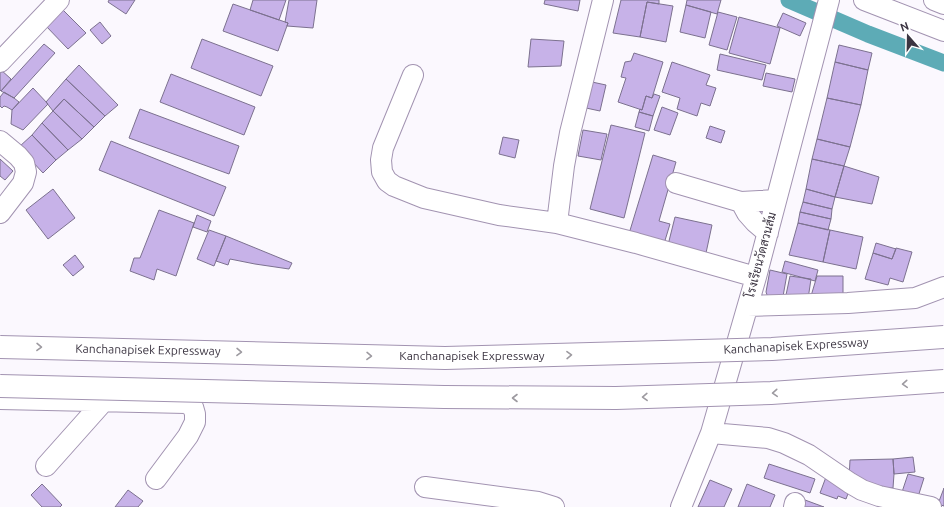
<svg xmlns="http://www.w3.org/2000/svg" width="944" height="507" viewBox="0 0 944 507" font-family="Ubuntu,Sarabun,sans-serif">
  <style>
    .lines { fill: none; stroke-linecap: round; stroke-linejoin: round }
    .canal { stroke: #5dabb6; stroke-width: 17 }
    .building { fill: #c7b2e8; stroke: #7c718f }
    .minor-casing { stroke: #a293b1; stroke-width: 22 }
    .minor { stroke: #fff; stroke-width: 20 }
    .highway-bridge-casing { stroke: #a293b1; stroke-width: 24; stroke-linecap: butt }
    .highway-bridge { stroke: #fff; stroke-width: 22 }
    .oneway { stroke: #9d9aa0 }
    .labels { text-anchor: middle; stroke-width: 3; stroke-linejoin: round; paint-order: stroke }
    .street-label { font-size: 12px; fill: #3b3441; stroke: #fff }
  </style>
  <rect width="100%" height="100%" fill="#fbf8fe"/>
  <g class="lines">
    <!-- canal -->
    <path class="canal" d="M789,0l79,34 76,29"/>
  </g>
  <!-- building -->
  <path class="building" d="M109,0h26l-9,14 -18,-12z
    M253,0h33l-7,20 -29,-10z
    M289,0h28l-4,28 -26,-2 1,-3 -3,-1z
    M545,0h35l-2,11 -34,-7z
    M621,0h38v4l-12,-2 -7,35 -27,-4z
    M687,0h34l-4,14 -31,-9z
    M647,2l26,4 -7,36 -26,-5z
    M233,4l55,19 -10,28 -55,-20z
    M686,5l25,7 -6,26 -25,-6z
    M62,9l24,24 -18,16 -23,-24z
    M718,12l19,5 -10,33 -18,-5z
    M783,13l23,10 -6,13 -23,-10z
    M739,17l41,11 -10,36 -41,-11z
    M100,22l11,14 -9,8 -12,-14z
    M202,39l71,27 -12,30 -70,-28z
    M531,39l33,2 -3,25 -33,1z
    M44,44l11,9 -41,45 -13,-7z
    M839,45l33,8 -4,17 -33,-8z
    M634,53l29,9 -11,36 -6,-2 -4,14 -24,-8 8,-24 -5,-1 4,-15 6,-1z
    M720,54l46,11 -4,15 -45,-10z
    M672,62l38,13 -4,10 10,3 -6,18 -9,-3 -4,13 -20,-7 3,-11 -18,-6z
    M835,62l33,8 -7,35 -34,-7z
    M79,65l39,40 -13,11 -39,-37z
    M0,69l11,10 -10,12 -1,-1z
    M766,73l29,6 -3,13 -29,-6z
    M171,74l84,33 -11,28 -84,-33z
    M66,79l39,37 -11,11 -30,-28 -11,12 -7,-9z
    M592,82l14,3 -6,26 -14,-3z
    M33,88l15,16 -25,26 -12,-6 1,-14z
    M4,92l10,6 5,4 -7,8 -5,-3 -3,-1 -2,2 -2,-2v-9z
    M654,94l6,2 -7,20 -14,-4 1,-3 2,1 4,-14 6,2z
    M827,98l34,7 -11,42 -33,-8z
    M64,99l30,28 -12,12 -29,-28z
    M662,107l16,6 -8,22 -16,-5z
    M140,109l99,37 -10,28 -100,-36z
    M53,111l29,28 -14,11 -26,-27z
    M639,112l14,4 -4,15 -14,-4z
    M42,123l26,27 -12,10 -24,-25z
    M611,125l34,8 -21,85 -34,-9z
    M710,126l15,5 -4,12 -15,-5z
    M583,130l24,4 -6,26 -23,-4z
    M32,135l24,25 -13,13 -24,-26z
    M503,137l16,3 -4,18 -16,-4z
    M817,139l33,8 -6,19 -32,-7z
    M111,141l115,46 -12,29 -115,-46z
    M653,155l23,7 -17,59 11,3 -7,23 -35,-10z
    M0,159l13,12 -8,9 -5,-4z
    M812,159l32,7 -9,31 -29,-8z
    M844,166l35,11 -7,27 -37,-7z
    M53,189l22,29 -27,21 -22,-29z
    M806,189l29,8 -3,12 -29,-7z
    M803,202l29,7 -1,10 -31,-7z
    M159,210l35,13 -18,53 -19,-7 -3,11 -24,-9 4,-13h6z
    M800,212l31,7 -3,11 -30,-7z
    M197,215l14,6 -4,11 -14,-5z
    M675,217l37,8 -6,28 -38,-8z
    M798,223l32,7 -7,32 -34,-7z
    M209,230l17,6 -12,30 -17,-7z
    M830,230l33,7 -7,32 -33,-7z
    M226,236l66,27 -3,6 -34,-5 -25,-5 -2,6 -12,-4z
    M876,243l20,6 -4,10 -19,-6z
    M896,248l16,4 -9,30 -13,-4 -2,7 -23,-6 8,-26 19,6z
    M75,255l9,12 -11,9 -10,-11z
    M785,261l33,9 -3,11 -33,-9z
    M770,270l17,4 -5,28 -13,-2 -3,-8z
    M790,276l21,3 -3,20 -22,-4z
    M817,276h26v20h-32z
    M913,457l2,15 -21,2 -1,-15z
    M893,459l1,15 -1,14 -31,-1 -13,-8 1,-19z
    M769,464l46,15 -5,14 -46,-15z
    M908,474l16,4 -7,22 -16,-5z
    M826,477l23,14 -3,8 -8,-3 -1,3 -17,-6z
    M710,480l22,9 -8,18h-26z
    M42,484l20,21 -2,2h-18l-11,-12z
    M747,484l28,11 -5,12h-32z
    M944,488v18l-6,-2z
    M128,490l15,11 -5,6h-23z
    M805,500l19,7h-21z"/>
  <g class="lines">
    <defs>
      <path id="minor" d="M864,0l80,31
        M934,0l10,4
        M0,62l59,-62
        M413,75l-30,73 -2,12 1,12 5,9 7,5 30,12 75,17 58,8 79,20 120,34
        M0,141l18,15 6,7 2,9 -3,11 -23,30
        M676,183l65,19 35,-2
        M741,202l6,11 8,9 13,11
        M557,223l7,-57 6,-33 33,-133
        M748,306l100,-3 67,-5 29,-11
        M0,399l186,4 7,4 2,7v8l-7,14 -32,43
        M711,433l57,5 16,5 25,12 22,15 19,13 12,7 17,6 52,11
        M46,466l57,-64
        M425,487l113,15 16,5
        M681,507l30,-74 45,-156 73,-277
        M794,507l1,-4"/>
    </defs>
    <!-- minor casing -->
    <use href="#minor" class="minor-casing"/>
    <!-- minor -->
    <use href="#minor" class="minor"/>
    <defs>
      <path id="highway-bridge" d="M0,347l445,11 327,-9 172,-12
        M0,386l444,11 172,1 155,-5 173,-12"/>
    </defs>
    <!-- highway-bridge casing -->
    <use href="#highway-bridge" class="highway-bridge-casing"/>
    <!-- highway-bridge -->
    <use href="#highway-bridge" class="highway-bridge"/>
  </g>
  <!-- one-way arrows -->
  <defs><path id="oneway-chevron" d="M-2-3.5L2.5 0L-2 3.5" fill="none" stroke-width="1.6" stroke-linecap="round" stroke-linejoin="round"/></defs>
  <g class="oneway">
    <use href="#oneway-chevron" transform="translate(39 347) rotate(1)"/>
    <use href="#oneway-chevron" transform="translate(239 352) rotate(1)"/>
    <use href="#oneway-chevron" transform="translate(569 355) rotate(-1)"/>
    <use href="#oneway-chevron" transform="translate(369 356) rotate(1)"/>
    <use href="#oneway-chevron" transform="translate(905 384) rotate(176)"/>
    <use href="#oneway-chevron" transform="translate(775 393) rotate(176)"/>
    <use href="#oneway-chevron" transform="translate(645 397) rotate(178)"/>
    <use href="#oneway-chevron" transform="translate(515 398) rotate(-180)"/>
  </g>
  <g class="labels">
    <!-- street labels -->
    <g class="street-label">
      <text transform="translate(761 255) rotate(-75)" y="4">โรงเรียนวัดสวนส้ม</text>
      <text transform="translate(796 346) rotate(-3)" y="4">Kanchanapisek Expressway</text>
      <text transform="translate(148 350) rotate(1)" y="4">Kanchanapisek Expressway</text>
      <text x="472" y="360">Kanchanapisek Expressway</text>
    </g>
  </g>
  <!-- north arrow -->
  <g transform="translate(908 36) rotate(340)" stroke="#ffffff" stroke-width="3" paint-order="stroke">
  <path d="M0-3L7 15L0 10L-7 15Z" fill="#3b3441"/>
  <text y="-6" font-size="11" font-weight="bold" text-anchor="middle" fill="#3b3441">N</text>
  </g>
</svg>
